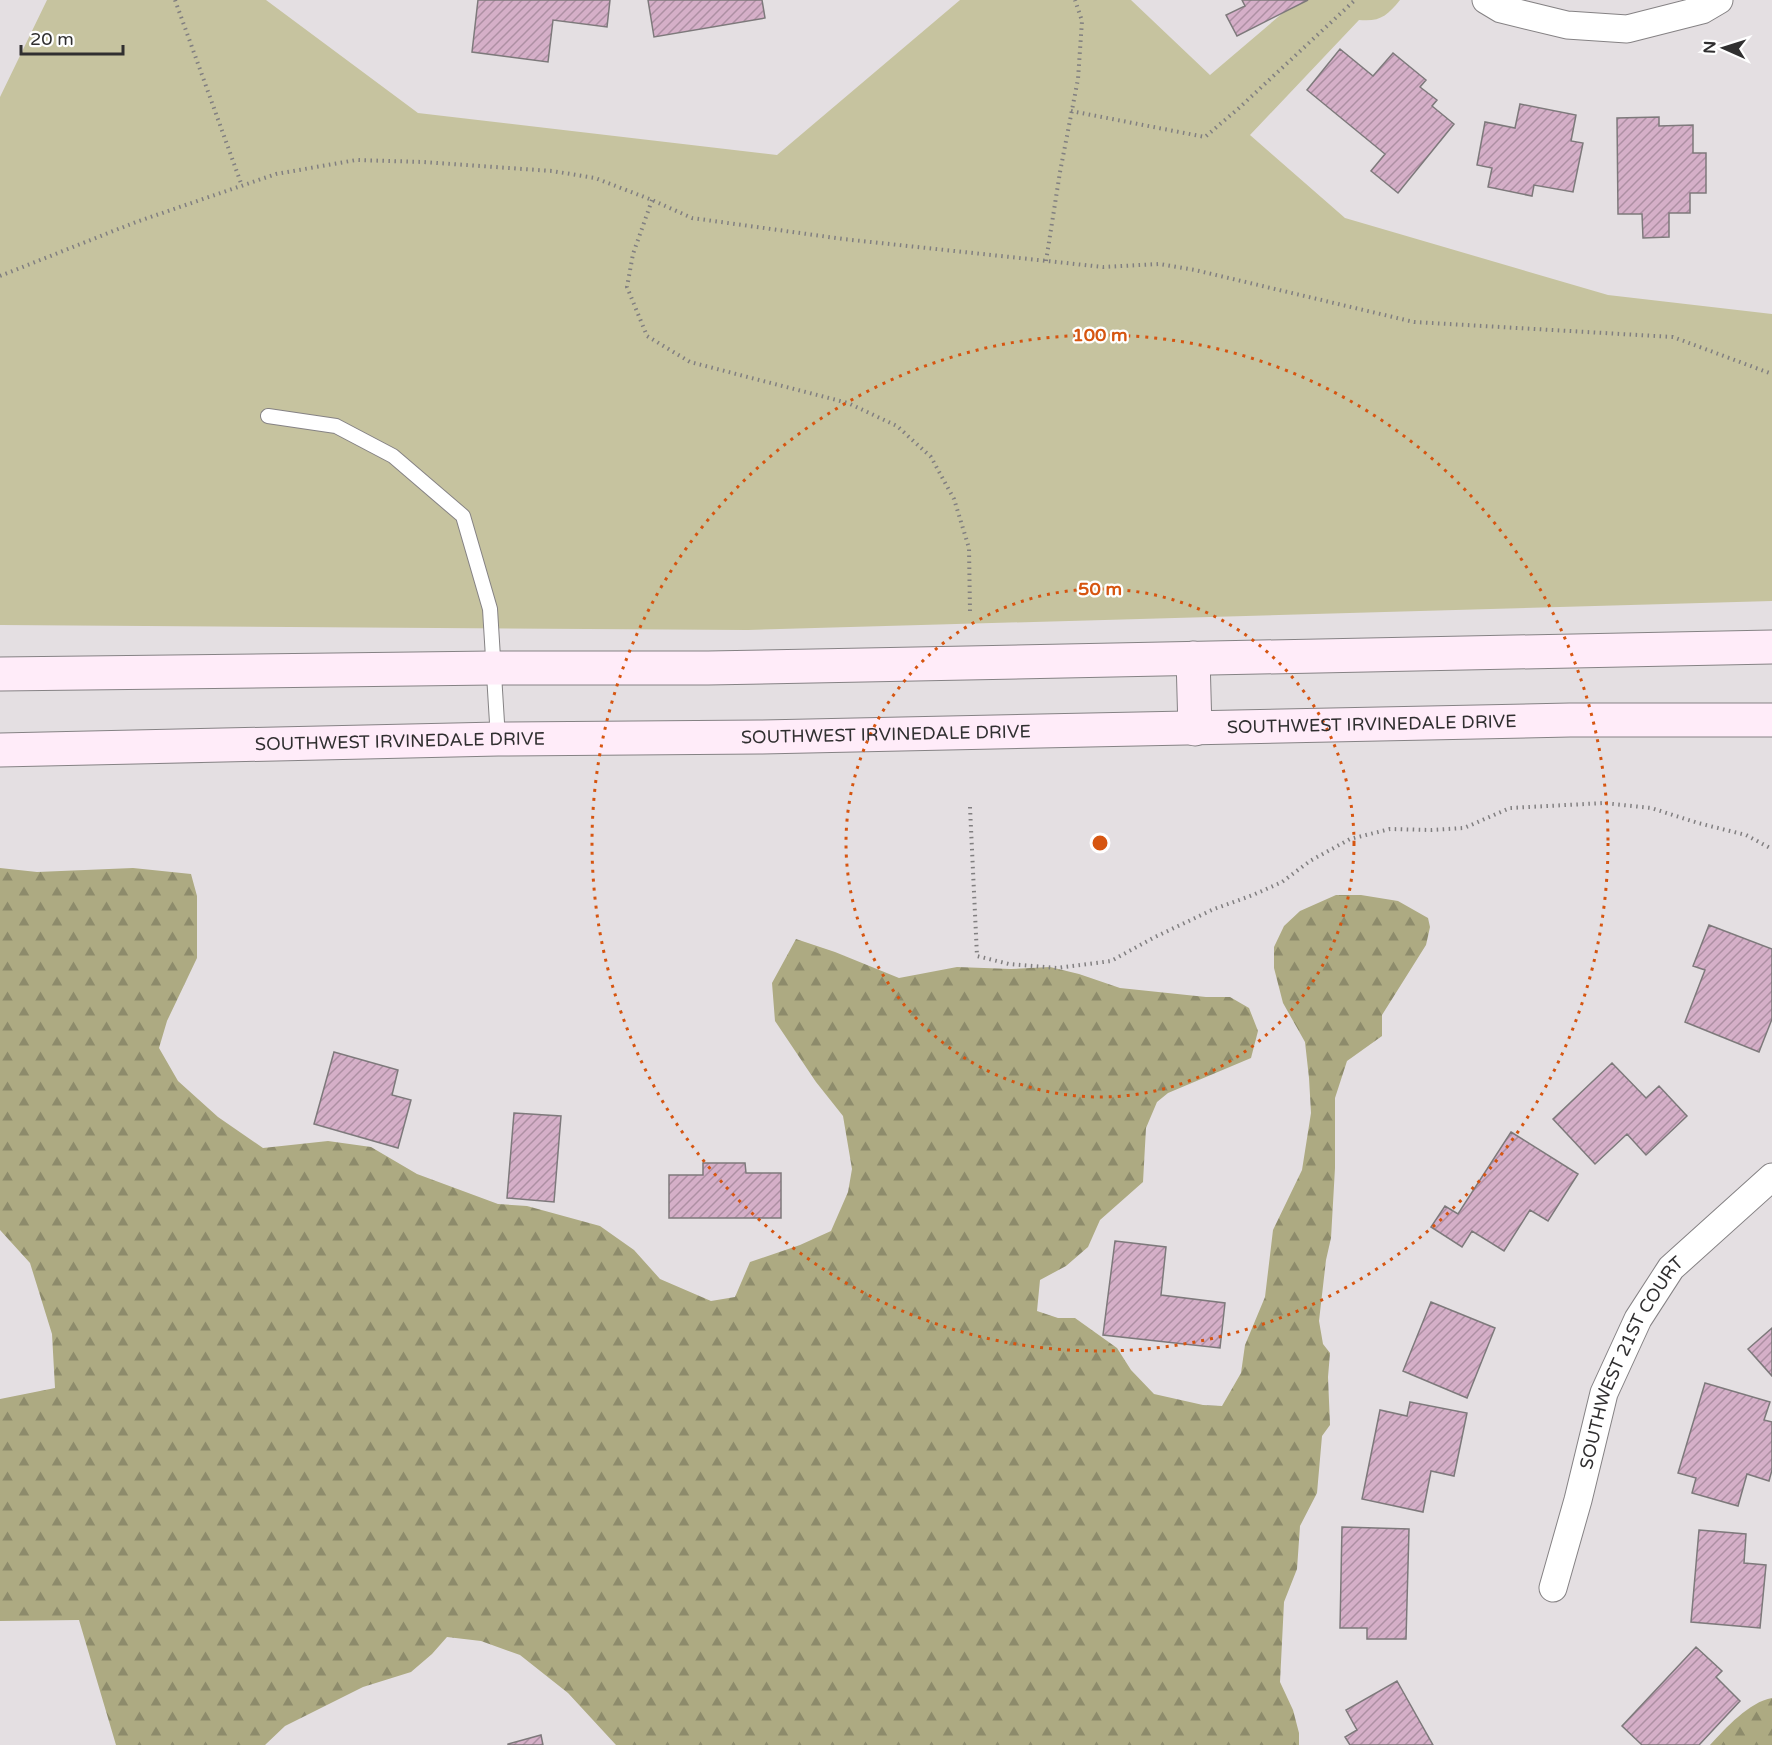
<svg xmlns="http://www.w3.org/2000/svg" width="1772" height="1745" viewBox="0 0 1772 1745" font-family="'Varela Round',sans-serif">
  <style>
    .green { fill: #c6c39f }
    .forest { fill: url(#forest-firs) }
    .building { fill: url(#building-hatch); stroke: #7d797b; stroke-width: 1.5 }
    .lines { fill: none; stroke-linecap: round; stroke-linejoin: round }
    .service-casing { stroke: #858284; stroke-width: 16 }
    .minor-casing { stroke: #858284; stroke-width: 29 }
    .secondary-casing { stroke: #858284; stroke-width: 35 }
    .path { stroke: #817f80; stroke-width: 4; stroke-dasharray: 1.5 4.5; stroke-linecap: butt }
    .service { stroke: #fff; stroke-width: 14 }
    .minor { stroke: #fff; stroke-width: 27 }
    .secondary { stroke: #ffecf9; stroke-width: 33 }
    .ring { fill: none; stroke: #d65510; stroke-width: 3; stroke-dasharray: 3 6 }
    .labels { text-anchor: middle; stroke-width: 4.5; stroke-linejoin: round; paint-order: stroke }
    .street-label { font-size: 18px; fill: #302f30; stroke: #fff }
    .centre { fill: #d65510; stroke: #fff; stroke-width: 3 }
    .ring-label { font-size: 18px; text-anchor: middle; font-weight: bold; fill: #d65510; stroke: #fff; stroke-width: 4.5; stroke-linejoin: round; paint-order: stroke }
  </style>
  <defs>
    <pattern id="forest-firs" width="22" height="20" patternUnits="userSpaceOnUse" patternTransform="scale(1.5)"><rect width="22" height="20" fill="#adaa82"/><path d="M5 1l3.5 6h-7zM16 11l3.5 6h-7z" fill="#8d8b6b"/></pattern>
    <pattern id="building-hatch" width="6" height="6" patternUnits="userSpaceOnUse" patternTransform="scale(1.5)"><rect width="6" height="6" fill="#d5afc8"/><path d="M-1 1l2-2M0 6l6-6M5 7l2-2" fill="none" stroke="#ad8fa3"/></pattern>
  </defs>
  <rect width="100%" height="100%" fill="#e4dfe2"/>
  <!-- green -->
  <path class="green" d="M47,0h219l152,113 359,42 183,-155h171l79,75 88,-75h102c-13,16 -20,22 -41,20l-109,115 95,83 263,77 164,19v287l-1024,29 -748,-5v-528z"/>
  <!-- forest -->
  <path class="forest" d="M0,868l37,4 96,-4 58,6 6,22v62l-30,63 -8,27 19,33 40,36 45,31 65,-7 43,6 46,27 81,30 29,2 73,20 34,24 26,29 51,22 24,-4 15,-35 50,-17 31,-14 17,-39 4,-23 -9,-53 -27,-34 -41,-61 -3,-38 24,-44 39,13 64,26 58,-11 54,2 39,-2 29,7 41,14 86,9h24l19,11 9,23 -7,27 -83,35 -11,9 -11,26 -3,54 -43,38 -12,27 -22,19 -26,14 -3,31 21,7h17l42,30 14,22 23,24 49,11 19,1 19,-33 4,-28 20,-48 8,-67 29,-60 9,-57 -2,-35 -4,-36 -22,-39 -9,-35v-21l10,-21 16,-15 36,-16h25l37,6 30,17 2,9 -4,18 -44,70v21l-35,25 -12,37v70l-4,70 -5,22 -7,61 4,23 7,9 -2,24 2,48 -8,11 -5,57 -17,33 -3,43 -13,33 -4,80 13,28 6,23v12h-683l-48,-52 -48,-38 -39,-14 -34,-4 -15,17 -21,18 -48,15 -78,39 -20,19h-149l-37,-125 -79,1v-222l55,-11 -3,-54 -22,-71 -30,-33z
    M1772,1698v47h-62c16,-17 39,-43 62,-47z"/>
  <!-- building -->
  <path class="building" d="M478,0h132l-3,27 -54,-7 -5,42 -76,-10z
    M648,0h114l3,18 -111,19z
    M1242,0h66l-71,36 -11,-21 19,-9z
    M1340,49l33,27 20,-23 33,27 -6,7 17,13 -5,6 22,18 -56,69 -27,-22 14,-17 -78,-64z
    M1520,104l56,11 -5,26 12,2 -10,49 -39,-7 -2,11 -44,-9 4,-19 -15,-3 8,-43 30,6z
    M1659,117v9l34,-1v28h13v40h-16v20h-21v24l-26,1 -1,-24h-24l-1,-96z
    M1709,925l63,24v70l-13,33 -74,-30 20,-52 -12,-4z
    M334,1052l64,18 -6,25 19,5 -13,48 -84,-24z
    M1612,1063l34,35 13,-12 28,30 -41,39 -19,-21 -32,30 -42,-45z
    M514,1113l47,3 -7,86 -47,-4z
    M1511,1132l67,42 -30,47 -18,-11 -26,41 -32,-20 -10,16 -31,-20 14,-21 13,8z
    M703,1163h42l1,10h35v45h-112v-43h34z
    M1115,1241l51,6 -5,48 64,8 -5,45 -117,-13z
    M1431,1302l64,26 -28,70 -64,-27z
    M1772,1328v48l-24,-27z
    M1705,1383l65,19 -6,18 8,2v48l-3,11 -22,-7 -9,32 -46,-13 4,-15 -18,-5z
    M1410,1402l57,11 -13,63 -23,-5 -8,41 -61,-13 18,-89 27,6z
    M1342,1527l67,2 -3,110h-39v-11h-27z
    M1699,1530l47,4 -2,29 22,2 -6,63 -69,-6z
    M1696,1647l26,24 -6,6 24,24 -41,44h-57l-20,-19z
    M1397,1681l36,64h-83l-5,-8 12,-7 -11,-20z
    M541,1735l2,10h-35v-1z"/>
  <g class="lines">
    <defs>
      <path id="service" d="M268,416l68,10 57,30 70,60 27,93 8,130"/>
      <g id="minor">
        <path d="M1486,0l15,9 66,16 60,4 75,-19 17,-10"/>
        <path id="s1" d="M1553,1588l25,-88 26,-107 34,-74 33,-51 101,-91"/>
      </g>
      <g id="secondary">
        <path d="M1193,658l2,71"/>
        <path d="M0,674l493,-6h215l1064,-21"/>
        <path id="s2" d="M0,750l498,-11 261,-2 811,-17h202"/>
      </g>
    </defs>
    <!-- service casing -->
    <use href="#service" class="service-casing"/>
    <!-- minor casing -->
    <use href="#minor" class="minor-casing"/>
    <!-- secondary casing -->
    <use href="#secondary" class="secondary-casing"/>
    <!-- path -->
    <path class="path" d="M175,0l67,186
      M1071,111l134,26 34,-29 116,-108
      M652,200l-19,54 -6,33 20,49 43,26 158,41 49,23 34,31 23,42 15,49 1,64
      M1046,261l14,-89 18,-93 4,-58 -7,-21
      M0,276l136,-54 140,-48 80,-14 67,2 129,9 43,7 57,22 40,18 151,21 260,28 56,-3 36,6 219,52 259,15 99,37
      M970,807l7,149 32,8 48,4 54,-7 44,-24 59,-28 39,-14 29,-13 28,-21 40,-22 40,-10 41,1 33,-2 46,-20 94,-5 47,5 47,15 48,12 26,14"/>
    <!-- service -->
    <use href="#service" class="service"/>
    <!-- minor -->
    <use href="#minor" class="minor"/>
    <!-- secondary -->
    <use href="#secondary" class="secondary"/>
  </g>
  <!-- distance rings -->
  <g class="ring">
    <circle cx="1100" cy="843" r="254"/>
    <circle cx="1100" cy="843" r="508"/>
  </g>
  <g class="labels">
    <!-- street labels -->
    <g class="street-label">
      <text dy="6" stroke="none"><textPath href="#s2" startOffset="1372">SOUTHWEST IRVINEDALE DRIVE</textPath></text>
      <text dy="6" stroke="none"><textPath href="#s2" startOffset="886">SOUTHWEST IRVINEDALE DRIVE</textPath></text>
      <text dy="6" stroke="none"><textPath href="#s2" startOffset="400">SOUTHWEST IRVINEDALE DRIVE</textPath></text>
      <text dy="6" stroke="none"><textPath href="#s1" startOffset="240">SOUTHWEST 21ST COURT</textPath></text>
    </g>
  </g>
  <circle cx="1100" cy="843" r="9" class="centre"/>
  <g class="ring-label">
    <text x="1100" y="341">100 m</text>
    <text x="1100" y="595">50 m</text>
  </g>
  <!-- north arrow -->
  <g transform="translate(1724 48) rotate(273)" stroke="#ffffff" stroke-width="4.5" paint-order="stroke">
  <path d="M0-4.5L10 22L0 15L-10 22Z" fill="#302f30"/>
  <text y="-9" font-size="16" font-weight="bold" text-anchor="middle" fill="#302f30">N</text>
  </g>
  <!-- scale -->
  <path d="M21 45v9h102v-9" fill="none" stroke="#302f30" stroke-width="3"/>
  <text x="30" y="45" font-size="18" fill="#302f30" stroke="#ffffff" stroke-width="4.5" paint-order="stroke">20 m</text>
</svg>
